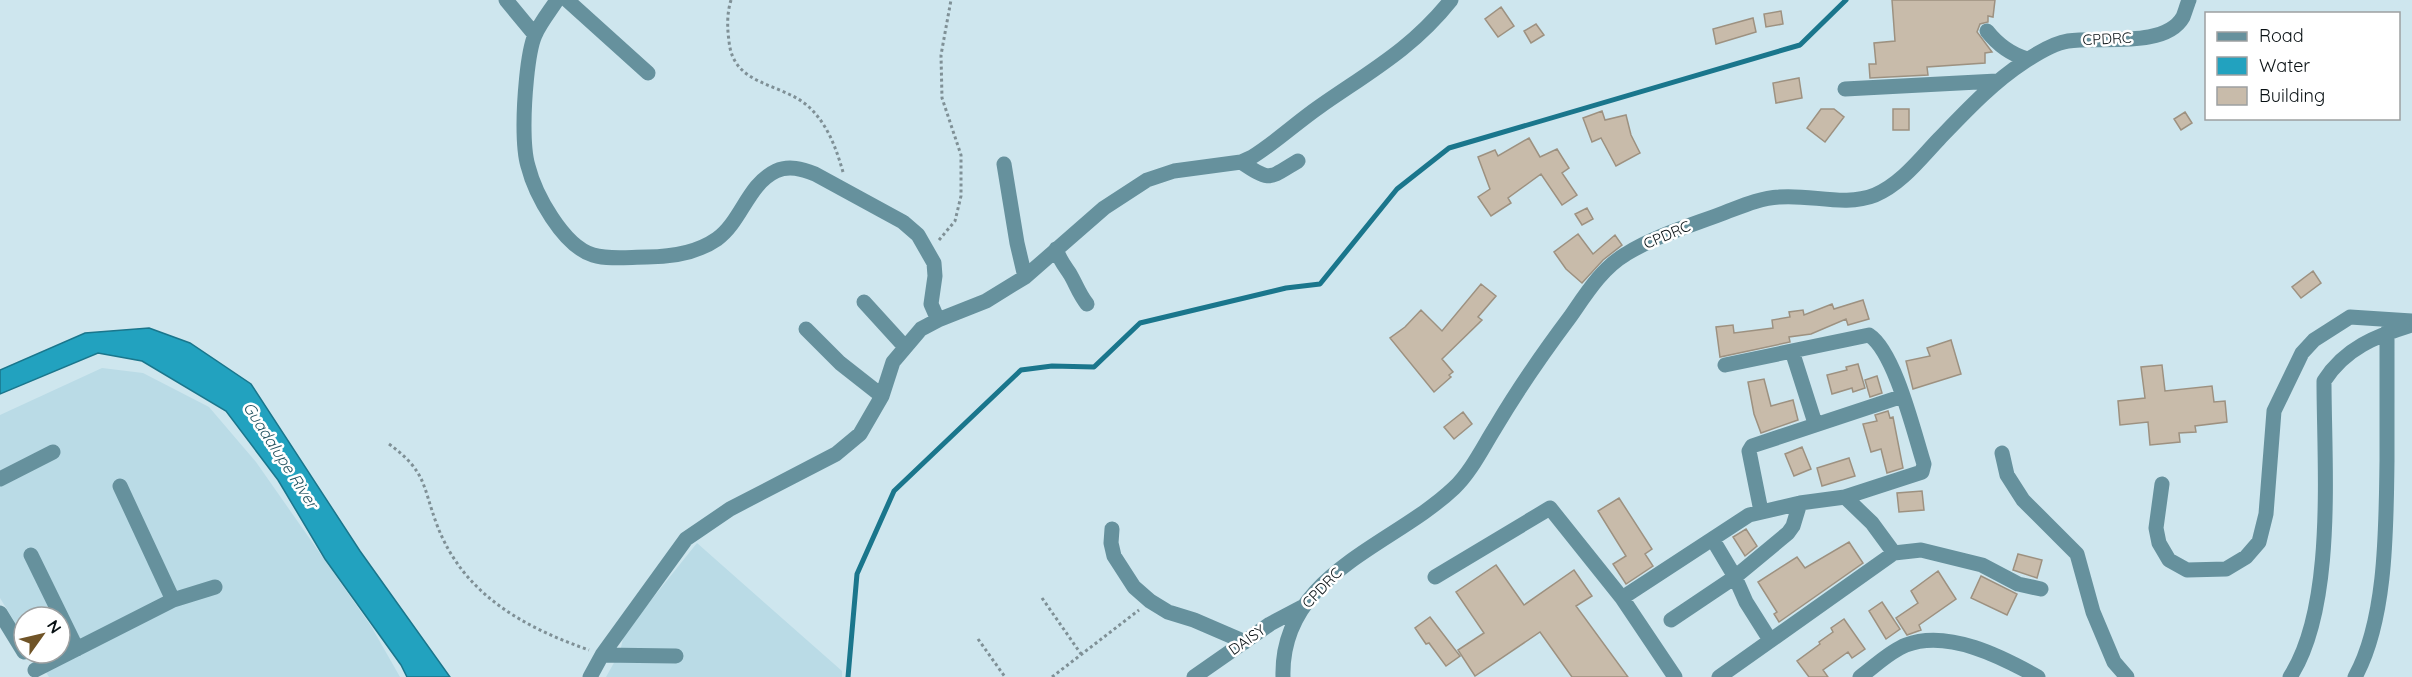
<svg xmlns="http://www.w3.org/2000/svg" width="2412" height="677" viewBox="0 0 2412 677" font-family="Quicksand,sans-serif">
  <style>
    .built { fill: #badbe6 }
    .water { fill: #22a2bf; stroke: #1a768c; stroke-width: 1.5 }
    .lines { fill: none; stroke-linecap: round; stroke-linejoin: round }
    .stream { stroke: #1a768c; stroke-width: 5 }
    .building { fill: #c8bbaa; stroke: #9d9180; stroke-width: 1.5 }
    .path { stroke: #7f9096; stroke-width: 3; stroke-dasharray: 3 3; stroke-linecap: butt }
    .minor { stroke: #66919d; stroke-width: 15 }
    .labels { text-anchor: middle; stroke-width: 5; stroke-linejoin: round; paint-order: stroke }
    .street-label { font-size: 15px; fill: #091114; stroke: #fff }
    .water-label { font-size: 16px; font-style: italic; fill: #255562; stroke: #fff }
  </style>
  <rect width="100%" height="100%" fill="#cee6ee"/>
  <!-- built -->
  <path class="built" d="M102,368l41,5 66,34 47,55 115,164 29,51h-351l-15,-24h26v-36h-36v20l-24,-39v-183z
    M697,543l145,128v6h-236l14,-25 4,-18z"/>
  <!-- water -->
  <path class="water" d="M149,328l41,15 61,41 109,167 90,126h-43l-6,-12 -76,-106 -47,-79 -52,-69 -84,-50 -44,-8 -98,41v-24l85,-37z"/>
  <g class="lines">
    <!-- stream -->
    <path class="stream" d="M848,677l9,-103 37,-83 127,-121 31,-4 42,1 46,-44 146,-35 34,-4 77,-95 52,-41 351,-103 46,-45"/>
  </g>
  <!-- building -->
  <path class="building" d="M1892,0h103l-2,17 -5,-1v6l-8,2 -3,8 15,20 -7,1v10l-58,4 1,8 -58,3 -1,-14h7l-2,-21 21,-2z
    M1501,7l13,19 -16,11 -13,-18z
    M1781,11l2,13 -17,3 -2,-13z
    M1753,18l3,14 -40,12 -3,-15z
    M1536,24l8,11 -13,8 -7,-12z
    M1799,78l3,20 -26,5 -3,-20z
    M1821,109h13l10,8 -19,25 -18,-14z
    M1893,109h16v21h-16z
    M1602,111l3,9 21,-5 5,20 9,18 -24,13 -15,-28 -9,4 -9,-24z
    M2185,112l7,11 -11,7 -7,-11z
    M1529,138l11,19 17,-8 12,19 -7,5 15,22 -15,10 -21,-31 -33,24 3,5 -20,13 -13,-19 12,-8 -12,-32 17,-7 3,6z
    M1587,208l6,11 -11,6 -7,-11z
    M1578,234l15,20 22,-19 7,10 -19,15 -21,23 -16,-14 -12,-17z
    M2313,271l8,12 -20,15 -9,-11z
    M1481,284l15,12 -18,21 4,3 -40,39 11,13 -4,3 2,2 -17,15 -44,-54 15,-11 16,-17 21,21z
    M1863,300l6,19 -21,6 -2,-6 -35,15 -22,3 1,5 -70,15 -4,-30 17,-2 1,8 39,-5 -1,-8 18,-3 -1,-5 14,-2 1,5 28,-11 2,5z
    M1951,340l10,34 -48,15 -7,-28 24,-5 -3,-8z
    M1858,364l7,24 -12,4 -1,-4 -20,6 -5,-19 20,-5 -1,-3z
    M2162,365l3,26 47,-5 2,16 11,-1 2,21 -32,4 1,6 -17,1 1,9 -30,3 -2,-23 -28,3 -2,-24 27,-3 -4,-31z
    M1877,376l5,17 -12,4 -5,-17z
    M1764,379l7,27 22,-6 5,20 -37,13 -7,-19 -6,-32z
    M1888,411l2,7 3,-1 10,51 -16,5 -6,-24 -10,3 -8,-28 14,-3 -2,-6z
    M1463,412l9,12 -18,15 -10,-12z
    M1802,447l9,22 -17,7 -9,-22z
    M1849,458l6,18 -33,10 -5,-18z
    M1922,491l2,19 -25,2 -2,-19z
    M1619,498l33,51 -7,5 8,12 -27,18 -13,-20 13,-8 -28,-45z
    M1746,529l11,17 -12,10 -12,-19z
    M1849,542l14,21 -84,59 -5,-8 3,-2 -19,-30 39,-25 8,11z
    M2018,554l24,6 -5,18 -24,-8z
    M1496,565l28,40 50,-35 18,26 -16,10 52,71h-56l-32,-45 -65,44 -17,-26 26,-17 -28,-41z
    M1938,571l18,28 -37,26 2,5 -14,5 -11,-17 22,-15 -7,-12z
    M1981,576l36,18 -10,21 -36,-17z
    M1882,602l18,27 -14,10 -17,-28z
    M1430,617l30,39 -14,10 -17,-23 -3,1 -11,-16z
    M1844,619l21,30 -13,9 -4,-6 -25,18 5,7h-19l-12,-16 23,-17 -1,-2 14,-10 -2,-4z"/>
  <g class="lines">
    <!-- path -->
    <path class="path" d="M731,0c-4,13 -4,27 -2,41 4,46 53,41 80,66 19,18 27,41 34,65
      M939,240l16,-19 6,-25v-41l-19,-57 -1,-43 10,-55
      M389,444c38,28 33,41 48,81 26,69 86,102 152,125
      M1042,598l39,56
      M978,639l27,38
      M1052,677l87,-67"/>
    <!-- minor -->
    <path class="minor" d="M506,0l29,35
      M557,0c-7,11 -17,23 -22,35 -8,18 -11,69 -11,90 0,13 0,28 4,41 7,28 35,80 65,89 17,5 36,2 54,2 24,0 50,-4 70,-18 24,-17 31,-55 59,-68 13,-6 26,-2 39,3l88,48 15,13 16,28 1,13 -4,28 7,16
      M567,0l81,73
      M1987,31c11,14 23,23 40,28
      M1845,89l152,-8
      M1241,162c30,20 27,17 57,-1
      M1004,164l13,79 8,34
      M1056,249c3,10 8,16 14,25 6,10 9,20 17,30
      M864,302l41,45
      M806,329l34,34 42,33
      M1792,351l23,72
      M2002,453l5,22 16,25 54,54 16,58 21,50 13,15
      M0,479l53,-27
      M2162,484l-6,44 3,15 10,17 18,10 39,-1 20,-12 13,-15 7,-28 8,-103 28,-58 12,-13 36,-23 62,4
      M120,486l53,114
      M1845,497l27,26 22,30
      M1761,511l-12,-60 3,-5 151,-50
      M1112,529l-1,14 3,13 20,31 16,14 18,11 26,8 51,22
      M1713,540l22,37 11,25 24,38
      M31,555l46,94
      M1435,577l115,-69 72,90 53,79
      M1622,598l127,-83 51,-12 45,-6 77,-25 2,-8c-10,-31 -29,-112 -55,-129l-144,30
      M0,613l24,39
      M1671,620l64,-43 53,-44 5,-7 7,-23
      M602,655l74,1
      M35,670l138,-70 42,-13
      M590,677l12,-22 84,-116 44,-30 106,-55 24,-20 22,-38 11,-34 28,-33 17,-9 48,-19 39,-24 79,-69 43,-28 27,-9 67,-9 11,-5c24,-15 44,-34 67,-50 50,-35 93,-58 132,-107
      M1194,677l76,-53 32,-17
      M1283,677c-3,-103 110,-131 171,-189 17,-16 29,-41 41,-60 23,-39 48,-75 75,-111 16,-23 32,-49 56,-63 29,-18 63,-28 95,-40 19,-7 38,-16 58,-17 32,-3 66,10 96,-2 26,-11 45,-36 64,-56 27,-28 53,-56 85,-77 12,-8 30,-19 44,-21 31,-5 97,8 115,-24 2,-5 4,-12 6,-17
      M1719,677l175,-124 27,-3 61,15 36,19 23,5
      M1860,677c14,-10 30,-26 46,-32 42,-16 96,12 132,32
      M2290,677c46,-71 34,-212 34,-296 21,-33 52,-45 88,-56
      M2355,677c32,-58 31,-151 32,-216 0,-43 0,-86 0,-129"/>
  </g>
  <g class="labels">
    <!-- street labels -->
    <g class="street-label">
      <text transform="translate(2107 39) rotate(-3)" y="5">CPDRC</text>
      <text transform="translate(1667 235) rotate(-23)" y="5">CPDRC</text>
      <text transform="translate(1322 588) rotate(-46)" y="5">CPDRC</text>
      <text transform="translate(1247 640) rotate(-35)" y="5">DAISY</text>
    </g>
    <!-- water labels -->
    <g class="water-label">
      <text transform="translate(281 455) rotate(57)" y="6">Guadalupe River</text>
    </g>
  </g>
  <!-- legend -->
  <rect x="2205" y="12" width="195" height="108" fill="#ffffff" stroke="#9da0a1" stroke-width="1.5"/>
  <rect x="2217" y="32" width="30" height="9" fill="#66919d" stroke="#9da0a1" stroke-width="1.5"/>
  <text x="2259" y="42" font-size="18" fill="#091114">Road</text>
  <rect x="2217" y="57" width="30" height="18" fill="#22a2bf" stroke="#9da0a1" stroke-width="1.5"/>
  <text x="2259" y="72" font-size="18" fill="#091114">Water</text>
  <rect x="2217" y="87" width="30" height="18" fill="#c8bbaa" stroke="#9da0a1" stroke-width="1.5"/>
  <text x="2259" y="102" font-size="18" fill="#091114">Building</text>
  <!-- north arrow -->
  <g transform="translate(42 635) rotate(56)"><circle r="28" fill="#ffffff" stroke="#9da0a1" stroke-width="1.5"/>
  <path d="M0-4.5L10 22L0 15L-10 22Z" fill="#705427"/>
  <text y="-9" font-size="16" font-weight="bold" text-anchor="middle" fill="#091114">N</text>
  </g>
</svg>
